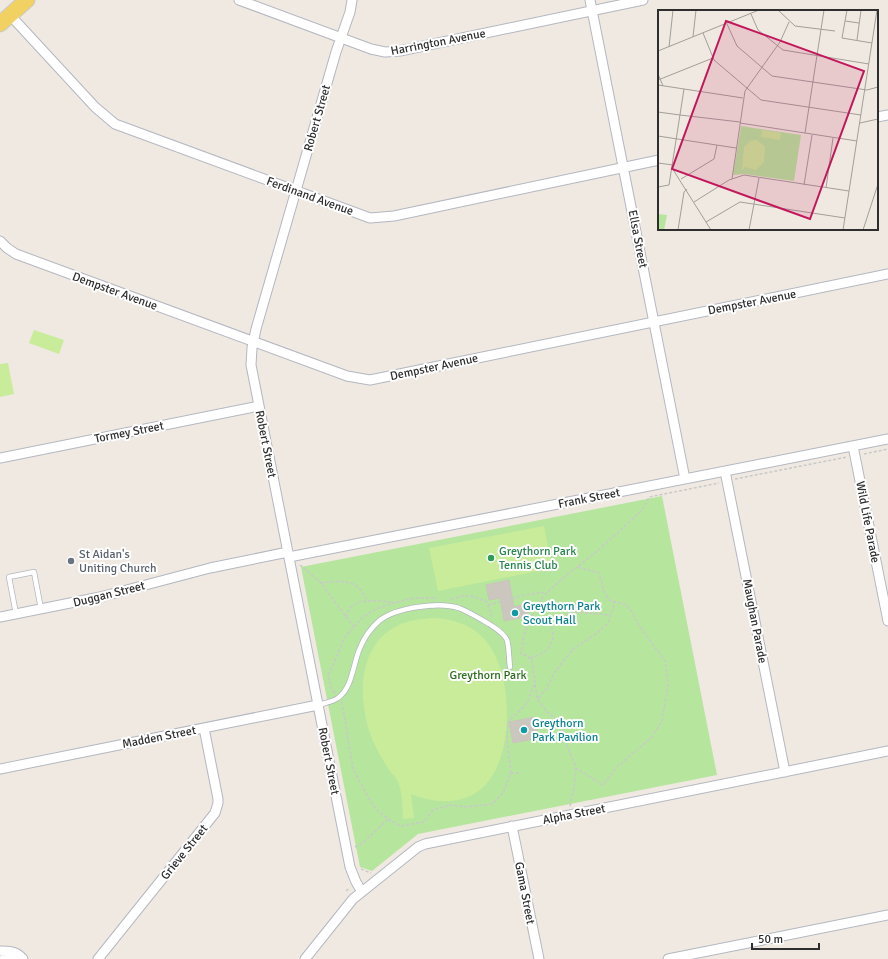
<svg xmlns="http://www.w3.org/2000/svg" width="888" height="959" viewBox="0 0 888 959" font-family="Signika,sans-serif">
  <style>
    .green { fill: #b6e59e }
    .pitch { fill: #c9ec9a }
    .building { fill: #cbc7bf; stroke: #cbc5ba }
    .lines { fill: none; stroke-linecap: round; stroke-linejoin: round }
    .lane-casing { stroke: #b4b7c1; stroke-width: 6 }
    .street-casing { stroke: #b4b7c1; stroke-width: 11 }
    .primary-casing { stroke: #c9c9c9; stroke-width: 17 }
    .path { stroke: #c9c9c9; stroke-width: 1.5; stroke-dasharray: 3 2; stroke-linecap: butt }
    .lane { stroke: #fff; stroke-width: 4.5 }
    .street { stroke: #fff; stroke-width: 9 }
    .primary { stroke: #f2d163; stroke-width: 15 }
    .leisure-dot { fill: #2e9e5b; stroke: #fff; stroke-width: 1.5 }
    .worship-dot { fill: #6b7280; stroke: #fff; stroke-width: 1.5 }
    .culture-dot { fill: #0f9aa8; stroke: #fff; stroke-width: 1.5 }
    .labels { text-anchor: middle; stroke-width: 4; stroke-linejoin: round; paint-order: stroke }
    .street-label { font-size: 12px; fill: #2e2e2e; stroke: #fff }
    .leisure-label { font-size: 12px; fill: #27864d; stroke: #fff; text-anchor: start }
    .worship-label { font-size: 12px; fill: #5b616d; stroke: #fff; text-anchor: start }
    .culture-label { font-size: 12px; fill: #0d838f; stroke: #fff; text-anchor: start }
    .park-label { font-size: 12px; fill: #2c6e1b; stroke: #fff }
    .inset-road { fill: none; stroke: #a29e99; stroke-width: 1 }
    .view { fill: #c2185b; fill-opacity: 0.15; stroke: #c2185b; stroke-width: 2 }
    .inset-edge { fill: none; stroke: #2e2e2e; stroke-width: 2 }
  </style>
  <rect width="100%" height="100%" fill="#efe9e1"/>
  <!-- green -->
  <path class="green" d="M662,496l55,279 -299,59 -46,37 -12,-4 -59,-300z"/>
  <!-- pitch -->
  <path class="pitch" d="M34,330l30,10 -5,14 -30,-11z
    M8,363l6,31 -14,3v-33z
    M544,526l8,42 -114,23 -9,-43z
    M433,618c20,1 38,6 52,22 29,32 31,120 -4,149 -21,17 -47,14 -70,5l3,24 -11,1c-1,-12 0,-28 -6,-39 -1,-3 -5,-6 -7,-9 -7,-10 -13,-21 -18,-32 -13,-34 -16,-86 18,-109 12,-9 28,-11 43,-12z"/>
  <!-- building -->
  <path class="building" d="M509,580l5,27 12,-3 3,12 -25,5 -4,-23 -11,2 -3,-15z
    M535,717l4,21 -26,5 -4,-21z"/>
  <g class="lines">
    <defs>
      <path id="lane" d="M16,614l-7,-37 25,-5 7,37
        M318,705c7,-2 14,-3 20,-7 15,-11 15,-35 22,-50 4,-10 11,-20 19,-27 17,-14 60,-19 80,-13 10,4 20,10 30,16 6,4 14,8 18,16 2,6 2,20 3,27"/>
      <path id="street" d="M239,0l132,49 14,3 15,-1 243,-51
        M352,0l-2,12 -14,40 -80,277 -4,19 -1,17 99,502 6,15 6,10
        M590,0l95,479
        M10,15l85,92 20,17 255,94 24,-2 265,-56
        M877,117l11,-2
        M0,241l7,7 9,6 331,122 23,4 518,-106
        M853,446l35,175
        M0,458l259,-52
        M725,471l60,301
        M289,557l599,-118
        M0,617l100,-20 110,-29 78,-16
        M0,769l318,-64
        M512,826l27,133
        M0,951c9,0 17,0 23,8
        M4,959h15
        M98,959l117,-146 3,-10v-4l-14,-71
        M305,959l48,-60 65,-52 7,-3 463,-93
        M668,959l220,-44"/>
      <path id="primary" d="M0,24l27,-24"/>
    </defs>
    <!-- lane casing -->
    <use href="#lane" class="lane-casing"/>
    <!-- street casing -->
    <use href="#street" class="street-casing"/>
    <!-- primary casing -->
    <use href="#primary" class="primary-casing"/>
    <!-- path -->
    <path class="path" d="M864,454l24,-5
      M735,479l112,-22
      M300,565l20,17 34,45
      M578,567l21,6 5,18 5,9 17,5 6,7 8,15 25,34 3,24 -6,36 -11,17 -34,29 -14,18 -27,-17 -9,-23 -6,-22 -14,-11 -10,-14 -5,-37 -4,-5 -7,-2c2,-22 12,-48 28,-63 14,-14 31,-26 47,-39 15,-13 30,-27 45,-41l4,-5 4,-9 70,-14
      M321,583c12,-2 30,-4 39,6 3,4 5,8 7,11
      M451,599l11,-3h10l15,6 5,15
      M488,605l42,-11 16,-2
      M346,617c4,-21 30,-16 45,-15
      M530,658c12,-3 22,-9 23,-23 0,-7 -4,-12 1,-18l20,-5 27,2 10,2
      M335,693l-4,-6 -3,-12 6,-12 10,-25 19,-21 13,-8 17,-6 21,-5h23
      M538,698l8,-9 9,-17 18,-23 23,-15 12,-11 7,-21
      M342,702l11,67 11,20 6,12 9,11 9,7 13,7 23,-4 9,-12 17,-5 15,2 27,-3 11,-11 8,-20 -4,-31 1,-20 19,-19 7,-18
      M511,773h9
      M570,806l4,-18 2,-20
      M355,847l8,-4 25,-24
      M361,869l10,4
      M346,891l4,-3"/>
    <!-- lane -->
    <use href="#lane" class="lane"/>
    <!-- street -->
    <use href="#street" class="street"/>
    <!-- primary -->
    <use href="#primary" class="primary"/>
  </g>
  <!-- markers -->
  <circle class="leisure-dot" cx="491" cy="558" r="4"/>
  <circle class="worship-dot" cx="71" cy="561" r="4"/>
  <g class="culture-dot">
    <circle cx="515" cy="613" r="4"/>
    <circle cx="524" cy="730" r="4"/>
  </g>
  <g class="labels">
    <!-- street labels -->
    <g class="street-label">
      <text transform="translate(438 42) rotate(-11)" y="4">Harrington Avenue</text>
      <text transform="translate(317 118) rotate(-74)" y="4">Robert Street</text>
      <text transform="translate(310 196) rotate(20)" y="4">Ferdinand Avenue</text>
      <text transform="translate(638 239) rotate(79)" y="4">Ellsa Street</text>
      <text transform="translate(115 291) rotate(20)" y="4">Dempster Avenue</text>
      <text transform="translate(752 302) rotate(-11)" y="4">Dempster Avenue</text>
      <text transform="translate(434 367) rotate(-12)" y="4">Dempster Avenue</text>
      <text transform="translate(129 432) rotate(-11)" y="4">Tormey Street</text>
      <text transform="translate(266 444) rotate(79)" y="4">Robert Street</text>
      <text transform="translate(589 498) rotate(-11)" y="4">Frank Street</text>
      <text transform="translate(868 522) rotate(79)" y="4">Wild Life Parade</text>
      <text transform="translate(109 594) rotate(-14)" y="4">Duggan Street</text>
      <text transform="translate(755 621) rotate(79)" y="4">Maughan Parade</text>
      <text transform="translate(159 737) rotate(-11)" y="4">Madden Street</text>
      <text transform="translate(329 761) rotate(79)" y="4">Robert Street</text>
      <text transform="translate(574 814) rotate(-11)" y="4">Alpha Street</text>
      <text transform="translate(184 852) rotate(-51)" y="4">Grieve Street</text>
      <text transform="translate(525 893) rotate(79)" y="4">Gama Street</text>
    </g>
    <!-- leisure labels -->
    <g class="leisure-label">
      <text x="499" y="555">Greythorn Park<tspan x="499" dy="14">Tennis Club</tspan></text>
    </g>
    <!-- worship labels -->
    <g class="worship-label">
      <text x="79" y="558">St Aidan's<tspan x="79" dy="14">Uniting Church</tspan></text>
    </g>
    <!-- culture labels -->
    <g class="culture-label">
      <text x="523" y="610">Greythorn Park<tspan x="523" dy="14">Scout Hall</tspan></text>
      <text x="532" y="727">Greythorn<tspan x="532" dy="14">Park Pavilion</tspan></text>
    </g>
    <!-- park labels -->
    <g class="park-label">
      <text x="488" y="679">Greythorn Park</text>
    </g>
  </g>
  <!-- overview -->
  <g transform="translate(658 10)">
    <rect width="220" height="220" fill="#efe9e1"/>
    <path d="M83,116l60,9 -7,46 -50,-7 -11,1zM0,204l9,1 -3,15h-6z" fill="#b6e59e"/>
    <path d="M104,120l19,3 -1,7 -19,-3zM99,130l8,7 -1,15 -8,8 -11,-3 -3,3 2,-23 6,-6z" fill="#c9ec9a"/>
    <path class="inset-road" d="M120,0l17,16 40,5M189,0l-5,28 30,5M93,4l7,16 25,20 86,14M187,11l14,2M69,14l10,22 35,30 95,14 11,-3M45,23l11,27 47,40 100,15M35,27l3,-27M199,30l4,-30M11,37l4,-37M0,41l101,-41M0,64l5,12M0,70l55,-22M0,75l85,13M0,102l22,3M22,105l60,7M82,113l117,18M202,113l18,-4M147,123l19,-123M0,126l78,12M0,153l15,2M14,158l39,62M23,169l33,-20 3,-14M74,169l13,-88 35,-49 9,-20M146,175l8,-50M0,177l11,-2 15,-96M168,178l7,-50M36,192l35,-22 15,-5 105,16M48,212l34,-20 105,16M20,220l6,-38 3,-3M91,220l10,-52M185,220l34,-220M205,220l15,-46"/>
    <path class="view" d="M68,11l138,50 -54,148 -138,-50z"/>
    <rect width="220" height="220" class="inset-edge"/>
  </g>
  <!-- scale -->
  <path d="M752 943v6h67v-6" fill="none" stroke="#2e2e2e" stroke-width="2"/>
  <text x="758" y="943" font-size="12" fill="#2e2e2e" stroke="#ffffff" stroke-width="3" paint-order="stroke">50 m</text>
</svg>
